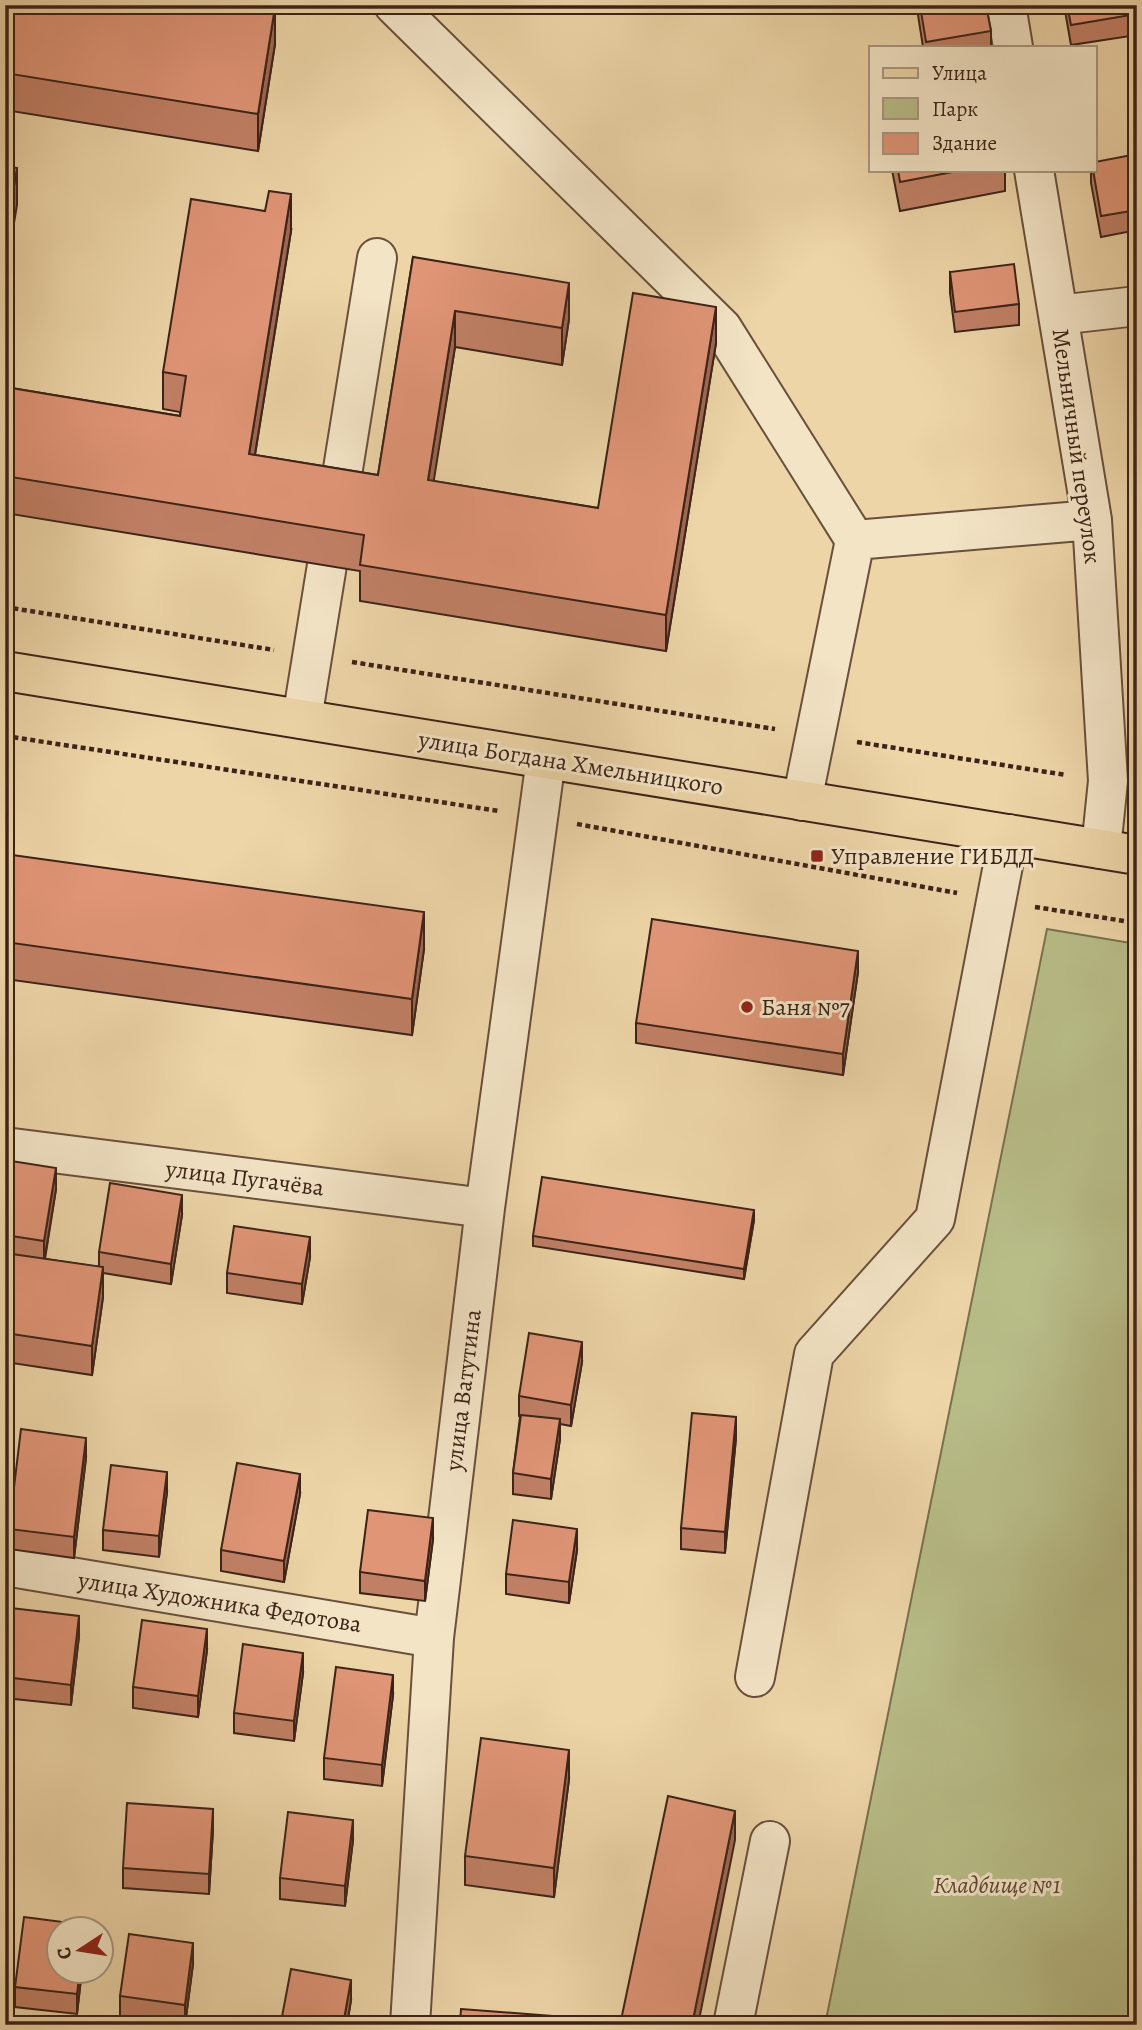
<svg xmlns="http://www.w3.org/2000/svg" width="1142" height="2030" viewBox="0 0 1142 2030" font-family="Alegreya,serif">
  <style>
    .green { fill: #b8bd88; stroke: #7a7050; stroke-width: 2 }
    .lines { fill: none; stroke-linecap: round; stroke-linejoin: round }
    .minor-casing { stroke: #68503c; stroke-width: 42 }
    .major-casing { stroke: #3c2318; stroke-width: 42 }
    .path { stroke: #3c2318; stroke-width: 4.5; stroke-dasharray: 5 3.5; stroke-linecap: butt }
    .minor { stroke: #f3e4c6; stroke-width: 38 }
    .major { stroke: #edd5a8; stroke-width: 38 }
    .wall { fill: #c18066; stroke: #3c2318; stroke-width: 2 }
    .shaded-wall { fill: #9d6853; stroke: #3c2318; stroke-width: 2 }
    .building { fill: #e09577; stroke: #3c2318; stroke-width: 2 }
    .poi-dot { fill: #8f2418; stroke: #f3e4c6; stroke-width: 2.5 }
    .labels { text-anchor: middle; stroke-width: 6; stroke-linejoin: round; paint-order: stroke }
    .street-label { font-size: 24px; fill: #3c2318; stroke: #f3e4c6 }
    .poi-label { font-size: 24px; fill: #3c2318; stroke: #f3e4c6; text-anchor: start }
    .park-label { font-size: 24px; font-style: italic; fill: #5b4a34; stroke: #f3e4c6 }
  </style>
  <rect width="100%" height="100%" fill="#edd5a8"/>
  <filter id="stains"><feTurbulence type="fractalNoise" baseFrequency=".00286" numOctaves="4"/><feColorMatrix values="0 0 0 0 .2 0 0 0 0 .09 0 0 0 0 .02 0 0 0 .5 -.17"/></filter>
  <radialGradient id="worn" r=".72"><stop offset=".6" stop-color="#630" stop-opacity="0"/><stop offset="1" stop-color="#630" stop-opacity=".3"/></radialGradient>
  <!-- green -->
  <path class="green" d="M1047,929l90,15v1081h-312z"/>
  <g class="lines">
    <defs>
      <path id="minor" d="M394,5l328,323 133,212 -53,261
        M1006,5l7,42
        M1034,170l58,350 16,261 -7,68
        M1058,315l79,-9
        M337,506l40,-248
        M855,540l237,-20
        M302,719l25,-154
        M5,1147l480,61
        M5,1566l429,72
        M755,1677l59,-323 121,-135 74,-385
        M410,2025l24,-387 51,-430 61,-449
        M733,2025l37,-184"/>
      <path id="major" d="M5,671l1132,184"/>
    </defs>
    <!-- minor casing -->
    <use href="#minor" class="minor-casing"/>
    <!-- major casing -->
    <use href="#major" class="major-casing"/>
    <!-- path -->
    <path class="path" d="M5,607l269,43
      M352,662l423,67
      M5,736l494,75
      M857,742l209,33
      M577,824l380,69
      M1035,907l102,16"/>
    <!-- minor -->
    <use href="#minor" class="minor"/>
    <!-- major -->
    <use href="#major" class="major"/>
  </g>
  <!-- wall -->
  <path class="wall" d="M5,5l270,39 -17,107 -253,-41z
    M918,5h68l5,26v16h-68l-5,-32z
    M1064,5h73v30l-66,10z
    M1137,154v76l-36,7 -10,-54v-13h4z
    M892,170h113v21l-105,20z
    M291,231l-36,224 123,20 35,-218 156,62 -7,46 -107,-18 -22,134 165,27 118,-165 -50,308 -306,-50v-30l-355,-58v-126l175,29v-4l-17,-3v-37z
    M950,272l69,32v21l-64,7 -5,-39z
    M5,854l419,95 -12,86 -407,-56z
    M858,972l-15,103 -207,-32v-20z
    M5,1160l51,29 -11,70 54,8v-15l83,-37 -11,69 -68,-11v24l-11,78 -87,-13z
    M754,1220l-10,59 -211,-33v-10z
    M310,1257l-8,47 -75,-11v-20z
    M582,1362l-11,64 -11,-2v15l-9,60 -38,-5v-21l7,-56 -1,-1v-20z
    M736,1438l-11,115 -44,-4v-21z
    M86,1458l-12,100 -65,-9v-20z
    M167,1492l-8,65 -56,-7v-20z
    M300,1494l-16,88 -63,-11v-21z
    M433,1539l-8,62 -65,-8v-21z
    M577,1550l-8,53 -63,-9v-20z
    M79,1636l-8,69 -66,-7v-36z
    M207,1650l-9,67 -65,-9v-21z
    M303,1673l-9,68 -60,-8v-20z
    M393,1695l-11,91 -58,-7v-21z
    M569,1779l-15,118 -89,-12v-29z
    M213,1830l-4,64 -86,-6v-20z
    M353,1840l-8,66 -65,-7v-21z
    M193,1964l-8,61 -65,-8v-21z
    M82,1970l-5,44 -62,-7v-20z
    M351,2000l-4,25h-66v-3z"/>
  <!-- shaded-wall -->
  <path class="shaded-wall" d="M275,7v37l-17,107v-37z
    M17,168v37l-12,72v-37z
    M291,194v37l-42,260v-37z
    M569,283v36l-7,46v-37z
    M716,307v36l-50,308v-36z
    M455,311v36l-27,170v-37z
    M424,912v37l-12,86v-36z
    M858,951v21l-15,103v-21z
    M56,1168v21l-12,73v-21z
    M182,1195v20l-11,69v-20z
    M754,1210v10l-10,59v-10z
    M310,1237v20l-8,47v-20z
    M103,1267v30l-11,78v-29z
    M582,1342v20l-11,64v-21z
    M736,1417v21l-11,115v-21z
    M560,1419v20l-9,60v-20z
    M86,1438v20l-12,100v-21z
    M167,1472v20l-8,65v-21z
    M300,1474v20l-16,88v-21z
    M433,1518v21l-8,62v-20z
    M577,1529v21l-8,53v-21z
    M79,1616v20l-8,69v-20z
    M207,1629v21l-9,67v-21z
    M303,1653v20l-9,68v-20z
    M393,1675v20l-11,91v-21z
    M569,1750v29l-15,118v-29z
    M213,1809v21l-4,64v-20z
    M735,1811v29l-37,185h-6z
    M353,1820v20l-8,66v-20z
    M193,1943v21l-8,61v-20z
    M80,1970h2l-5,44v-20z
    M351,1980v20l-4,25h-4z"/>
  <!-- building -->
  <path class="building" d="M5,5h258l12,2 -17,107 -253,-41z
    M920,5h66l5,26 -65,11z
    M1067,5h70v9l-66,11z
    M1137,154v56l-36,6 -8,-46h2v-8z
    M5,166l12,2 -12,72z
    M898,170h65l-63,12z
    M269,191l22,3 -42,260 129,21 35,-218 156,26 -7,45 -107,-17 -27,169 170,28 35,-215 83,14 -50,308 -306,-50 4,-30 -359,-59v-89l175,29 6,-40 -23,-4 28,-173 74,12z
    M1014,264l5,40 -64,8 -5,-40z
    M5,854l419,58 -12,87 -407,-57z
    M652,919l206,32 -15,103 -207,-31z
    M5,1160l51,8 -12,73 -39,-6z
    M542,1177l212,33 -10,59 -211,-33z
    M110,1183l72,12 -11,69 -72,-12z
    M234,1226l76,11 -8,47 -75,-11z
    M5,1253l98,14 -11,79 -87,-13z
    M529,1333l53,9 -11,63 -52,-9z
    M692,1413l44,4 -11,115 -44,-4z
    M521,1415l39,4 -9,60 -38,-6z
    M21,1429l65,9 -12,99 -65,-8z
    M237,1463l63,11 -16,87 -63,-11z
    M111,1465l56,7 -8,64 -56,-6z
    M368,1510l65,8 -8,63 -65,-9z
    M513,1520l64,9 -8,53 -63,-8z
    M11,1608l68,8 -8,69 -66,-8v-15z
    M142,1620l65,9 -9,67 -65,-9z
    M243,1644l60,9 -9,68 -60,-8z
    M336,1667l57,8 -11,90 -58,-7z
    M481,1738l88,12 -15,118 -89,-12z
    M668,1796l67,15 -43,214h-72z
    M127,1803l86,6 -4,65 -86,-6z
    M288,1812l65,8 -8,66 -65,-8z
    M24,1917l62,8 -1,3h-25v42h20l-3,24 -62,-7z
    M129,1934l64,9 -8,62 -65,-9z
    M291,1969l60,11 -8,45h-44l-18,-3z
    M461,2009l91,7v9h-92z"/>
  <!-- markers -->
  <g class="poi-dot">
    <rect x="810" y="849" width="14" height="14" rx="3.5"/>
    <circle cx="747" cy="1007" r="7"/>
  </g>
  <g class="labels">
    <!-- street labels -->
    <g class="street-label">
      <text transform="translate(1077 446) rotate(82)" y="8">Мельничный переулок</text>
      <text transform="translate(571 763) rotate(9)" y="8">улица Богдана Хмельницкого</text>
      <text transform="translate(245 1178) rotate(7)" y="8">улица Пугачёва</text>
      <text transform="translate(463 1390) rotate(-83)" y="8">улица Ватутина</text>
      <text transform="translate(220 1602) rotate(9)" y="8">улица Художника Федотова</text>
    </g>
    <!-- poi labels -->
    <g class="poi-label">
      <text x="831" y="864">Управление ГИБДД</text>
      <text x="761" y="1015">Баня №7</text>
    </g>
    <!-- park labels -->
    <g class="park-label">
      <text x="997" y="1893">Кладбище №1</text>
    </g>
  </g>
  <!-- margin -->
  <rect width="1142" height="2030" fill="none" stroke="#edd5a8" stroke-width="28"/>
  <rect x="7" y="7" width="1128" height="2016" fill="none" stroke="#3c2318" stroke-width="3.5"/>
  <rect x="14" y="14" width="1114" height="2002" fill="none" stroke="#3c2318" stroke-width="2"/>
  <!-- legend -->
  <rect x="869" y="46" width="228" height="126" fill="#f3e4c6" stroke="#aa9780" stroke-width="2"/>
  <rect x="883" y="68" width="35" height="10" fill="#edd5a8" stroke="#aa9780" stroke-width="2"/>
  <text x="932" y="80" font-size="21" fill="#3c2318">Улица</text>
  <rect x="883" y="98" width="35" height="21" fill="#b8bd88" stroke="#aa9780" stroke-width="2"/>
  <text x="932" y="116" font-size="21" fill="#3c2318">Парк</text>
  <rect x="883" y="133" width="35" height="21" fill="#e09577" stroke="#aa9780" stroke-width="2"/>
  <text x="932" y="150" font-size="21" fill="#3c2318">Здание</text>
  <!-- north arrow -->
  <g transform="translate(80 1950) rotate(258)"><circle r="33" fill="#f3e4c6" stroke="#aa9780" stroke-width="2"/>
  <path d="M0-5L12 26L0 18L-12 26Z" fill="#8f2418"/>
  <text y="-10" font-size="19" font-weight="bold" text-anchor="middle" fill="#3c2318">С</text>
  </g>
  <rect width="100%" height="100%" filter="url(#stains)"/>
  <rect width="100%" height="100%" fill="url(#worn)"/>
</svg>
